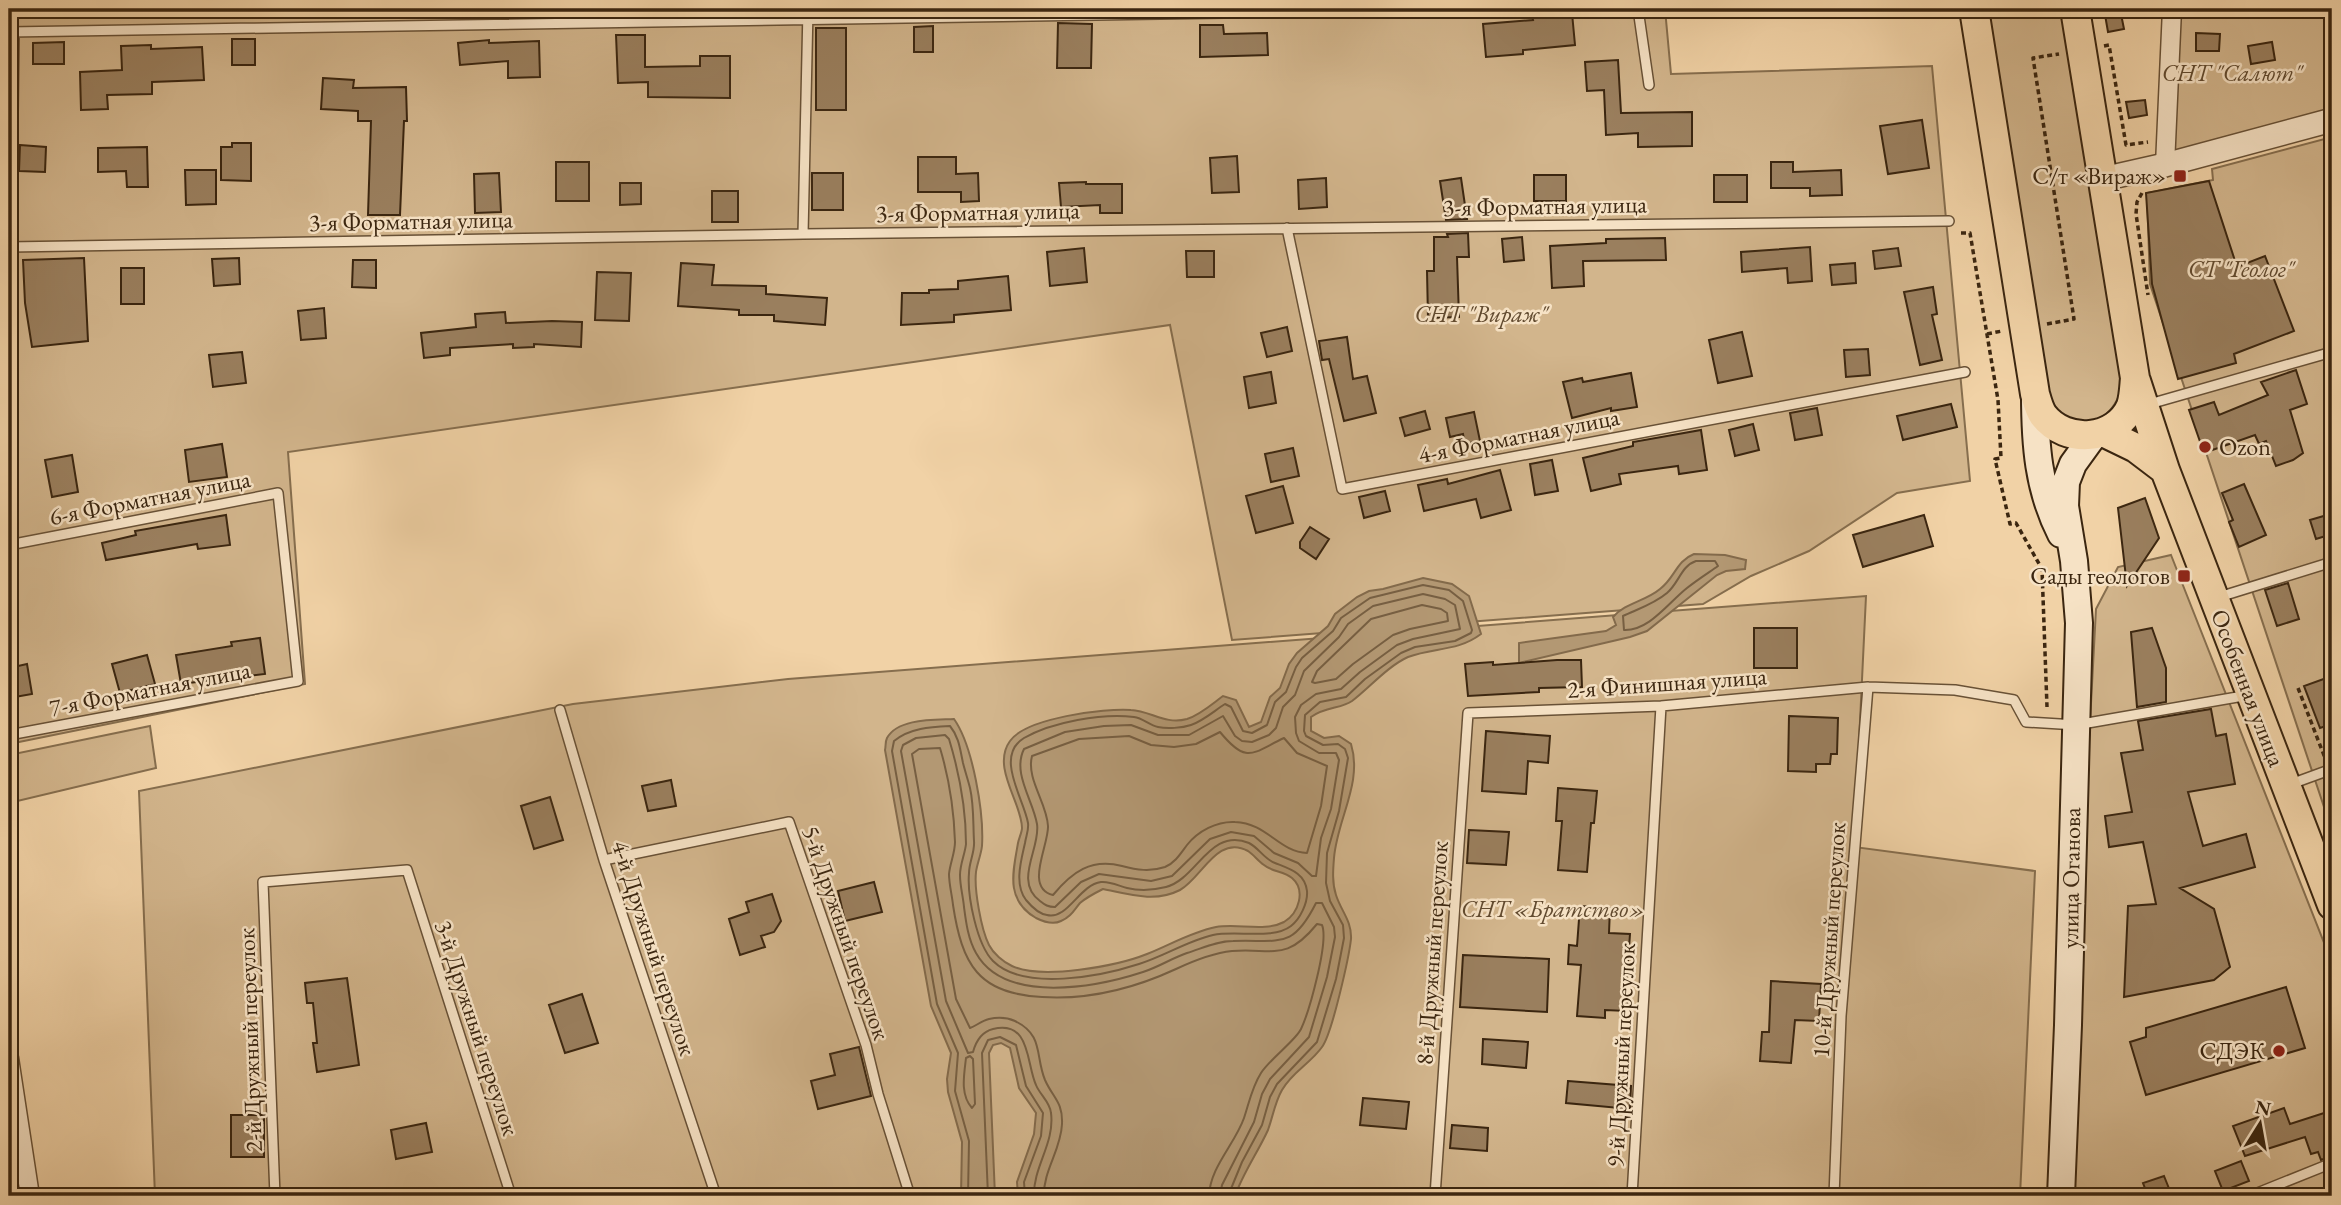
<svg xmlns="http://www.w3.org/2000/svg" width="2341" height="1205" viewBox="0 0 2341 1205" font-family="'EB Garamond',serif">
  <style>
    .green { fill: #d2b58c; stroke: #866e4e; stroke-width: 2 }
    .water { fill: #b39873; stroke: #836a4b; stroke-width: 2 }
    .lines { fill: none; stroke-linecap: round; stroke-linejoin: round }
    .shore { stroke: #775f42; stroke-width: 2 }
    .building { fill: #9a7f5e; stroke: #3b2610; stroke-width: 2 }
    .service-casing { stroke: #685136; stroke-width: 12 }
    .minor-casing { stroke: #685136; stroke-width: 21 }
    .tertiary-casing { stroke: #685136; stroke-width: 26 }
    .secondary-casing { stroke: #3b2610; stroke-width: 30 }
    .primary-casing { stroke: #3b2610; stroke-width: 32 }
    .path { stroke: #3b2610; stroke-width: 3.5; stroke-dasharray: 5 3.5; stroke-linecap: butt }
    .service { stroke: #f6e2c5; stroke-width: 9 }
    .minor { stroke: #f6e2c5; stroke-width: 18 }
    .tertiary { stroke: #f6e2c5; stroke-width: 23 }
    .secondary { stroke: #f6e2c5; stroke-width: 26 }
    .primary { stroke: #f1d2a6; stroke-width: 28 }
    .poi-dot { fill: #8f2418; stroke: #f6e2c5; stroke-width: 2.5 }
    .labels { text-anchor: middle; stroke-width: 5; stroke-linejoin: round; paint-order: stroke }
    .park-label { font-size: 24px; font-style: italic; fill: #614a2f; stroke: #f6e2c5 }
    .poi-label { font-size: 24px; fill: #3b2610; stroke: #f6e2c5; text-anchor: end }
    .street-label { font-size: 24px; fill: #3b2610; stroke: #f6e2c5 }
  </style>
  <rect width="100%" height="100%" fill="#f1d2a6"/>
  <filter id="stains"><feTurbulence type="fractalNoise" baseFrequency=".00286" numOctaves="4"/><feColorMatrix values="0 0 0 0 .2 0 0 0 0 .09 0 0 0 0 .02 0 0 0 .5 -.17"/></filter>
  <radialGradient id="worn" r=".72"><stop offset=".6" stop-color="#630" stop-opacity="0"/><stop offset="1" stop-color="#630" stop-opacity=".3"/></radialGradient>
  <!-- green -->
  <path class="green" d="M9,9h1656l6,65 261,-8 38,415 -73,12 -88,58 -58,25 -48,28 -471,36 -62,-315 -882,127 17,232 -296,60z
    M1986,9h76l60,373c-3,33 -37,56 -65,30 -3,-4 -6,-10 -8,-15z
    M2168,9h164v106l-171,42z
    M2332,137v694l-182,-547 -3,-91 66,-13 -1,-11z
    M2171,555l161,408v233h-267l31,-587 22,-42z
    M1866,596l-12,251 181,24 -15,325h-1865l-16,-405 434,-87 215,-25z
    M150,726l6,42 -147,35v-48z"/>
  <!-- water -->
  <path class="water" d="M1694,554l31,1 21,5 -1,9 -19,2 -9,4 -70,56 -17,6 -111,26v-20l87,-12 10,-6 -3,-8c12,-14 33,-16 47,-28 15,-11 16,-28 34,-35z
    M1423,578l29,6 17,12 12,38c-24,18 -47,13 -73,23 -20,9 -39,31 -56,44 -11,8 -26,5 -41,16v14l13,7 15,-2 12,8c12,39 -14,75 -17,114 -1,12 -2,25 2,37 5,16 16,26 15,44 -2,18 -19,95 -29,108 -11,16 -30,25 -40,43 -7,12 -9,26 -14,40 -10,22 -25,43 -33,66h-217l-1,-14 17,-48 2,-21 -17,-25 -9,-40 -9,-5 -8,2 -4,8 6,143h-34l1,-54 -14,-50 -1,-13 4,-26 -20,-47 -46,-256c1,-4 0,-8 2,-12 11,-20 48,-18 67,-19 19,27 30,94 28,127 -1,9 -5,18 -6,26 -2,17 5,57 13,73 4,8 14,17 23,21 30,14 105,0 135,-12 23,-9 44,-22 69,-27 21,-4 49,5 68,-5 15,-9 22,-32 8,-44 -8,-7 -20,-6 -28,-13 -6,-4 -10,-10 -16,-14 -31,-17 -46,27 -68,39 -25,13 -52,4 -77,-1 -8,4 -16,8 -23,14 -6,7 -9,14 -19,18 -8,4 -17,1 -25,-3 -31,-18 -23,-46 -18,-75 1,-5 4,-11 4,-15 0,-25 -31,-61 -12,-87 16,-23 94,-33 121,-31 20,1 34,15 56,9 13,-4 25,-15 36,-23l13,4 13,27 12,-5 9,-25 10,-9 9,-24 8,-11 31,-27 7,-12 22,-17 12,-6 14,-2z"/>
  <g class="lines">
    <!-- shore -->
    <path class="shore" d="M1696,561h19l3,5c-10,7 -21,14 -31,22 -19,15 -38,43 -63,42l-1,-14c15,-7 31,-12 44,-23 12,-10 14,-27 29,-32z
      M1423,594l22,5 10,6 5,24 -47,10 -16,6 -37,27 -19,17 -25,5 -15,11 -6,12 1,16 3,8 20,12h17l3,7 -8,49 -10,29 -5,38h-4l-14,-13 -24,-10 -20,-17 -23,-4 -21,7 -38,37 -21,5 -52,-7 -18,8 -26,25c-7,0 -10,-2 -15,-6 -27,-20 1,-53 -3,-77 -4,-24 -25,-51 -13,-75l41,-17 39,-6 27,-1 27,10h31l34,-19 12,20 7,5 10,1 17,-7 7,-7 7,-21 12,-12 9,-24 35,-34 9,-13 25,-18z
      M1422,605l19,4 6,4 1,8 -38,8 -17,6 -40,29 -17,15 -21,4 -3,-1 5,-11 54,-52z
      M1220,732c27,33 32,21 64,6l13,15 30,13 -6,40 -14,47c-28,-1 -40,-30 -72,-31 -18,-1 -37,9 -48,23 -6,8 -12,18 -22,22 -15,5 -28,3 -43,-1 -31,-8 -50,6 -69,29 -29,-7 -4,-50 -5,-69 -1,-23 -22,-47 -16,-70l47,-17 50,-3 22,9 23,2 22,-3z
      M970,1056l3,3 2,45 -3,4c-12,-13 -8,-33 -6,-50z
      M968,1196l1,-55 -14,-50 3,-38 -21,-49 -45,-253 2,-10c16,-13 36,-14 56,-15 9,11 10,23 13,37 2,8 5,17 7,25 4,17 3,36 4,53 1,11 -5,21 -5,32 -2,23 8,72 24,88 31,31 109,15 146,3 26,-8 48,-23 74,-29 23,-5 60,5 78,-9 9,-7 17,-23 16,-35 -2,-18 -17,-22 -32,-28 -11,-4 -16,-15 -26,-20 -39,-16 -52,36 -83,44 -12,3 -26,4 -39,1 -8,-2 -17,-7 -26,-6 -22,3 -33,38 -54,33 -8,-1 -16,-9 -21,-15 -12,-16 -5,-39 -1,-57 1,-7 4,-13 3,-20 -4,-24 -34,-67 -4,-85 28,-16 78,-25 110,-21 9,1 15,8 24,10 9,2 24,1 33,-2 12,-4 23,-14 34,-21l6,3 12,24 9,2 15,-8 8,-23 11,-10 10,-25 6,-9 31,-27 8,-13 29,-20 53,-13 26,5 14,11 9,29 -1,3 -16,8 -40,6 -14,6 -36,26 -19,18 -26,5 -15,13 -1,16 2,5 17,9 15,-1 7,5 3,9 -9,53 -12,42 -1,30 4,18 13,24 1,13 -8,41 -19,63 -40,42 -7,13 -8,28 -20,37 -14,34
      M988,1196l-6,-143 6,-13 12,-3 16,8 10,41 17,27 -2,23 -17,46 1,14
      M1034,1196c-1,-29 21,-53 17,-83 -1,-11 -11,-18 -15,-28 -10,-22 -5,-65 -43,-56 -12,3 -17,12 -20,23l-5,1 -22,-52 -45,-250 2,-6 13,-7 29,-3 4,4c10,33 17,69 17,105 -1,10 -6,20 -6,31 0,11 3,21 4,32 2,15 4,32 12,46 29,52 121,34 167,19 16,-5 29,-14 44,-19 16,-5 30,-12 46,-12 46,-2 59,10 83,-38h6l12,24 1,10 -8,40 -18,60 -39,42 -8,15 -8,28 -32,63 -2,11
      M1044,1196c-1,-25 17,-46 18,-72 1,-22 -9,-26 -17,-44 -10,-24 -1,-45 -30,-59 -9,-4 -17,-4 -26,-2 -8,2 -13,7 -19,9l-14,-29 -44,-245 7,-5 21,-1c9,30 14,62 15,94 0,11 -5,21 -6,32 0,10 3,21 4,31 9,59 25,89 89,92 46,3 93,-9 134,-28 17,-8 37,-16 56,-18 42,-3 54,11 85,-27l5,1c7,17 -13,87 -21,104 -5,11 -31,30 -40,44 -9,14 -12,30 -17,45 -9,26 -34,49 -35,78"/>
  </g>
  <!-- building -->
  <path class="building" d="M2104,9h16l4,20 -16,3z
    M1572,13l3,32 -52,5v4l-37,3 -3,-33 50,-4 -1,-4z
    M1058,23l34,1 -1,44h-34z
    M1200,25h23l1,9 43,-1 1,22 -68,2z
    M933,26v26h-19v-25z
    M816,28h30v82h-30z
    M2196,33l24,1 -1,17h-23z
    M616,35h29v32l55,-1v-10h30v42l-82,-1v-15l-30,1z
    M232,39h23v26h-23z
    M489,40v3l50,-2 1,36 -32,1v-17l-48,4 -2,-22z
    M64,42v22h-31v-21z
    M2272,42l3,18 -24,4 -3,-18z
    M151,45v4l51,-2 2,33 -52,2v12l-45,1 1,14 -27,1 -1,-38 42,-2 -1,-24z
    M1618,60l3,53 71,-1v34l-54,1v-14l-32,2 -2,-45 -17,1 -2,-29z
    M323,78l31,2 -1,8 53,-1 1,34h-3l-4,94h-32l3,-94h-13v-10l-37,-2z
    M2145,100l2,15 -18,3 -3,-16z
    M1922,120l7,48 -41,6 -8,-48z
    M232,143h19v38l-30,-1v-33h11z
    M20,145l26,2 -1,25 -26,-1z
    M147,147l1,40h-21l-1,-16 -28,1v-24z
    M1237,156l2,36 -27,1 -2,-35z
    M918,157h38v17l22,-1 1,28 -18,1v-10h-43z
    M556,162h33v39h-33z
    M1771,162h22v10l48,-2 1,25 -32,1v-8h-39z
    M185,170h31v34l-30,1z
    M499,173l2,39 -26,1 -1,-39z
    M812,173h31v37h-31z
    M1534,175h32v26h-32z
    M1714,175h33v27h-33z
    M1326,178l1,29 -28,2 -1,-29z
    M1461,178l6,41 -21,1 -6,-39z
    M2209,181l28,86 28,-11 29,75 -60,23 2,9 -58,16 -26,-95 -6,-91z
    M1086,182v2h36v29h-22v-8l-39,2 -2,-24z
    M620,183h21v21l-21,1z
    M712,191h26v31h-26z
    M1468,233l1,24h-12l2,60 -31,1 -1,-47h7v-34h14l-1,-3z
    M1522,237l2,23 -20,2 -2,-23z
    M1665,238l1,22 -83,1 1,25 -32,2 -2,-42 56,-3v-4z
    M1810,247l2,34 -24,2 -1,-15 -45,4 -1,-20z
    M1084,248l3,34 -37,4 -3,-34z
    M1898,248l3,18 -26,3 -2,-18z
    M1186,251h28v26h-27z
    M84,258l4,83 -56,6 -7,-44 -2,-43z
    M239,258l1,26 -26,2 -2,-27z
    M353,260h23v28l-24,-1z
    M681,263l33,2 -2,20 54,1v8l61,4 -2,27 -51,-4v-6h-35v-5l-61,-4z
    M1855,263l1,20 -24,2 -2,-20z
    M121,268h23v36h-23z
    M597,272l34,1 -2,48 -34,-1z
    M1008,276l3,34 -57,5v7l-53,3 1,-32h27v-3l29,-1v-8z
    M1933,287l4,27 -5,1 10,45 -22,5 -16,-73z
    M324,308l2,30 -25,2 -3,-29z
    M505,312l1,11 46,-2 30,1 -1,25 -47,-3v3l-21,1v-4l-63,4v7l-26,3 -3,-25 55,-6 -1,-13z
    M1287,327l5,24 -25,6 -6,-24z
    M1742,332l10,44 -34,7 -9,-43z
    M1347,337l6,42 14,-3 9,37 -32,8 -15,-62 -7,1 -3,-19z
    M1868,349l2,26 -24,2 -2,-27z
    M242,352l4,31 -33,4 -4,-32z
    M2296,370l11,34 -17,6 13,43 -10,7 -17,6 -10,-25 -7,3 -4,-9 -51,18 -15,-43 25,-8 5,13 49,-20 -7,-13z
    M1271,372l5,31 -27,5 -5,-31z
    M1631,373l6,34 -26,4v-3l-39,10 -9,-36 19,-4 1,4z
    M1951,404l6,23 -54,13 -6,-24z
    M1817,408l5,27 -27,5 -5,-27z
    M1425,411l5,18 -25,7 -5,-18z
    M1474,412l6,29 -15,3 -2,-10 -13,3 -4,-19z
    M1753,424l6,26 -24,6 -6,-26z
    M1701,430l6,40 -28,4 -1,-8 -59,8 2,10 -30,7 -8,-33 50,-12v-4z
    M222,444l5,33 -38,5 -4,-32z
    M1293,448l6,28 -28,6 -6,-28z
    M72,455l6,37 -26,5 -7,-37z
    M1552,460l6,31 -23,4 -5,-31z
    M1500,470l11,40 -30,8 -5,-19 -52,12 -6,-26 29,-6 1,5z
    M2244,484l22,51 -27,12 -10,-25 4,-2 -11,-27z
    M1283,486l10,37 -37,10 -10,-37z
    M1385,491l5,20 -26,7 -5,-21z
    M2145,498l14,40 -32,48 -9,-78z
    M226,515l4,30 -32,4 -1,-5 -91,16 -4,-17 34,-8 -1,-4z
    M1924,515l9,31 -70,21 -10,-32z
    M2327,515l5,19 -16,5 -6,-19z
    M1310,527l19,12 -13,20 -16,-11v-6z
    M2288,583l11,36 -22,7 -12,-36z
    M1754,628h43v40h-43z
    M2152,628l14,40v34l-29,5 -6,-75z
    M260,638l5,36 -84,10 -5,-29 56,-9 -1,-4z
    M147,655l8,29 -35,9 -8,-29z
    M1557,660h24l1,27 -43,1v4l-71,4 -3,-32 28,-2v3z
    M27,664l5,30 -23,4v-30z
    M2332,676v48l-12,4 -16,-42z
    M2211,709l5,27 10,-2 9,50 -47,8 15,54 43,-12 9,33 -75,21 34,21 16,58 -16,13 -90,17 4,-91 28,-2 -13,-62 -34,5 -4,-31 27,-4 -11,-59 22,-3 -5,-29z
    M1789,716l49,2 -1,36h-6l-1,10h-14v8l-28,-1z
    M1486,731l64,5 -2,27 -20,-2 -2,33 -44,-3z
    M671,780l5,26 -28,5 -6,-25z
    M1558,788l39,3 -3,32h-3l-4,49 -29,-2 4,-49h-6z
    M550,797l13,43 -29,9 -13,-43z
    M1469,830l40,2 -3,33 -39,-2z
    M874,882l8,30 -37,9 -7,-30z
    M772,894l9,27 -7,11 -13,4 4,11 -25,8 -11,-36 20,-7 -3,-10z
    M1580,906l30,2 -1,25 21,1 -4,56h3l-2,21 -22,-1v8l-28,-2 4,-51 -13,-1 1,-19 8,1z
    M1463,955l86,4 -2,53 -87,-5z
    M347,978l12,87 -42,7 -4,-29h4l-4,-40h-6l-2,-20z
    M1771,981l50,3 -2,37 -24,-1 -4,43 -31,-2 2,-29h7z
    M2286,987l19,61 -159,47 -16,-53 16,-5v-9z
    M582,994l16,49 -33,10 -16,-48z
    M1483,1039l45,3 -2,26 -44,-4z
    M859,1047l12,49 -53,13 -7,-28 24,-6 -5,-21z
    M1568,1081l63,5 -1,23 -64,-6z
    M1363,1098l46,4 -3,27 -46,-4z
    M2284,1108l6,16 34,-11 8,25v18l-11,4 -3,-8 -7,2 -6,-17 -60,19 -12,-30z
    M231,1115h33v42h-33z
    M426,1123l6,29 -36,7 -5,-29z
    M1452,1125l36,3 -1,23 -37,-3z
    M2241,1161l8,20 -26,10 -8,-20z
    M2164,1176l8,20h-24l-5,-13z"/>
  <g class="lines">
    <defs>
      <path id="service" d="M1638,9l11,76
        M9,32l1464,-23
        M1287,228l55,261 623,-117
        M803,234l5,-225
        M9,247l794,-13 1146,-13
        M2146,405l186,-53
        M9,434l5,-402
        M9,545l269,-52 20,188 -289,54
        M2219,597l113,-35
        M560,710l44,150 112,336
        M2291,784l41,-15
        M604,860l185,-38 77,223 12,49 32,102
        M275,1196l-12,-314 144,-12 104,326
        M1435,1196l33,-483 193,-7 207,-19 87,3 59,10 12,22 50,3 173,-30
        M1632,1196l29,-490
        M1834,1196l7,-180 27,-329
        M2250,1196l82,-33"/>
      <path id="minor" d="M2165,165l7,-156
        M9,1058l21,138"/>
      <path id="tertiary" d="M2103,179l62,-14 167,-45"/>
      <path id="secondary" d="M2035,394c0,50 3,95 26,140
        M2061,1196l7,-171 11,-402 -5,-62 -9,-55 1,-24 7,-18 21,-29"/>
      <path id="primary" d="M1974,9l61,385c2,7 4,15 8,21 23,30 73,26 88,-9 3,-9 3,-18 4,-28l-60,-369
        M2136,381l29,89 167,435
        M2103,432l33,16 29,22"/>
    </defs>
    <!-- service casing -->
    <use href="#service" class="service-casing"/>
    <!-- minor casing -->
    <use href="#minor" class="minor-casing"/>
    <!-- tertiary casing -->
    <use href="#tertiary" class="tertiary-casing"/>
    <!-- secondary casing -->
    <use href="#secondary" class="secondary-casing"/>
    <!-- primary casing -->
    <use href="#primary" class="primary-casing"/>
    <!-- path -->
    <path class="path" d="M2104,46l5,-1 17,100 22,-3
      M2142,193l-5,9 -1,12 12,81
      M1961,233h9l28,167 3,58 -6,1 15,65 6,-1 26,46 5,138
      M2047,324l27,-5 -41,-261 26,-4
      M1987,334l15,-3
      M2298,688l27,70"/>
    <!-- service -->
    <use href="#service" class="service"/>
    <!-- minor -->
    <use href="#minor" class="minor"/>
    <!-- tertiary -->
    <use href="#tertiary" class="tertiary"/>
    <!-- secondary -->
    <use href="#secondary" class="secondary"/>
    <!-- primary -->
    <use href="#primary" class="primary"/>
  </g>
  <!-- markers -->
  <g class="poi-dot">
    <rect x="2173" y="169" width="14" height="14" rx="3.5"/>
    <circle cx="2205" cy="447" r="7"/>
    <rect x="2177" y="569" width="14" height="14" rx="3.5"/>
    <circle cx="2279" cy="1051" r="7"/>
  </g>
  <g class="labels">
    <!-- park labels -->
    <g class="park-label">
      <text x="2232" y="81">СНТ "Салют"</text>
      <text x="2241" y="277">СТ "Геолог"</text>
      <text x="1481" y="322">СНТ "Вираж"</text>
      <text x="1553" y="917">СНТ «Братство»</text>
    </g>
    <!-- poi labels -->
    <g class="poi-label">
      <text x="2166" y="184">С/т «Вираж»</text>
      <text x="2219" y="455" text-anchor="start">Ozon</text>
      <text x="2170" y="584">Сады геологов</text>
      <text x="2265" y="1059">СДЭК</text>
    </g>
    <!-- street labels -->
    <g class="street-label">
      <text transform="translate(1545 206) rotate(-1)" y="8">3-я Форматная улица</text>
      <text transform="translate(978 212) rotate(-1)" y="8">3-я Форматная улица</text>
      <text transform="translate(411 221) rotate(-1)" y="8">3-я Форматная улица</text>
      <text transform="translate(1519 436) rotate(-11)" y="8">4-я Форматная улица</text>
      <text transform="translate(150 498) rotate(-11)" y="8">6-я Форматная улица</text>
      <text transform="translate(1667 683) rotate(-4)" y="8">2-я Финишная улица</text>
      <text transform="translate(2248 688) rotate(69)" y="8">Особенная улица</text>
      <text transform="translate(150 689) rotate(-11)" y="8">7-я Форматная улица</text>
      <text transform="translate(2071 878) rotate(-89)" y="8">улица Оганова</text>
      <text transform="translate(846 933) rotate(71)" y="8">5-й Дружный переулок</text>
      <text transform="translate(1829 940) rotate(-86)" y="8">10-й Дружный переулок</text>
      <text transform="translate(654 948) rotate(72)" y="8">4-й Дружный переулок</text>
      <text transform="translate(1432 953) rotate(-86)" y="8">8-й Дружный переулок</text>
      <text transform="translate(477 1028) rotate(72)" y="8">3-й Дружный переулок</text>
      <text transform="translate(250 1040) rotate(-92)" y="8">2-й Дружный переулок</text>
      <text transform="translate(1621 1055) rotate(-87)" y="8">9-й Дружный переулок</text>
    </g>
  </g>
  <!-- margin -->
  <rect width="2341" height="1205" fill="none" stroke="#f1d2a6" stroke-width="35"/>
  <rect x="10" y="10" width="2320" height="1184" fill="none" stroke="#3b2610" stroke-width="3.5"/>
  <rect x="18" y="18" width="2306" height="1170" fill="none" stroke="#3b2610" stroke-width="2"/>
  <!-- north arrow -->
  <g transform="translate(2260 1124) rotate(11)" stroke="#f6e2c5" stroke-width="5" paint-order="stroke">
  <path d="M0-5L12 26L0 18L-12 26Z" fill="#3b2610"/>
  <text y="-10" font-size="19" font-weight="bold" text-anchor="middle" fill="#3b2610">N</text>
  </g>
  <rect width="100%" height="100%" filter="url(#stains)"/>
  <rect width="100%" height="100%" fill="url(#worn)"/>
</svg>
